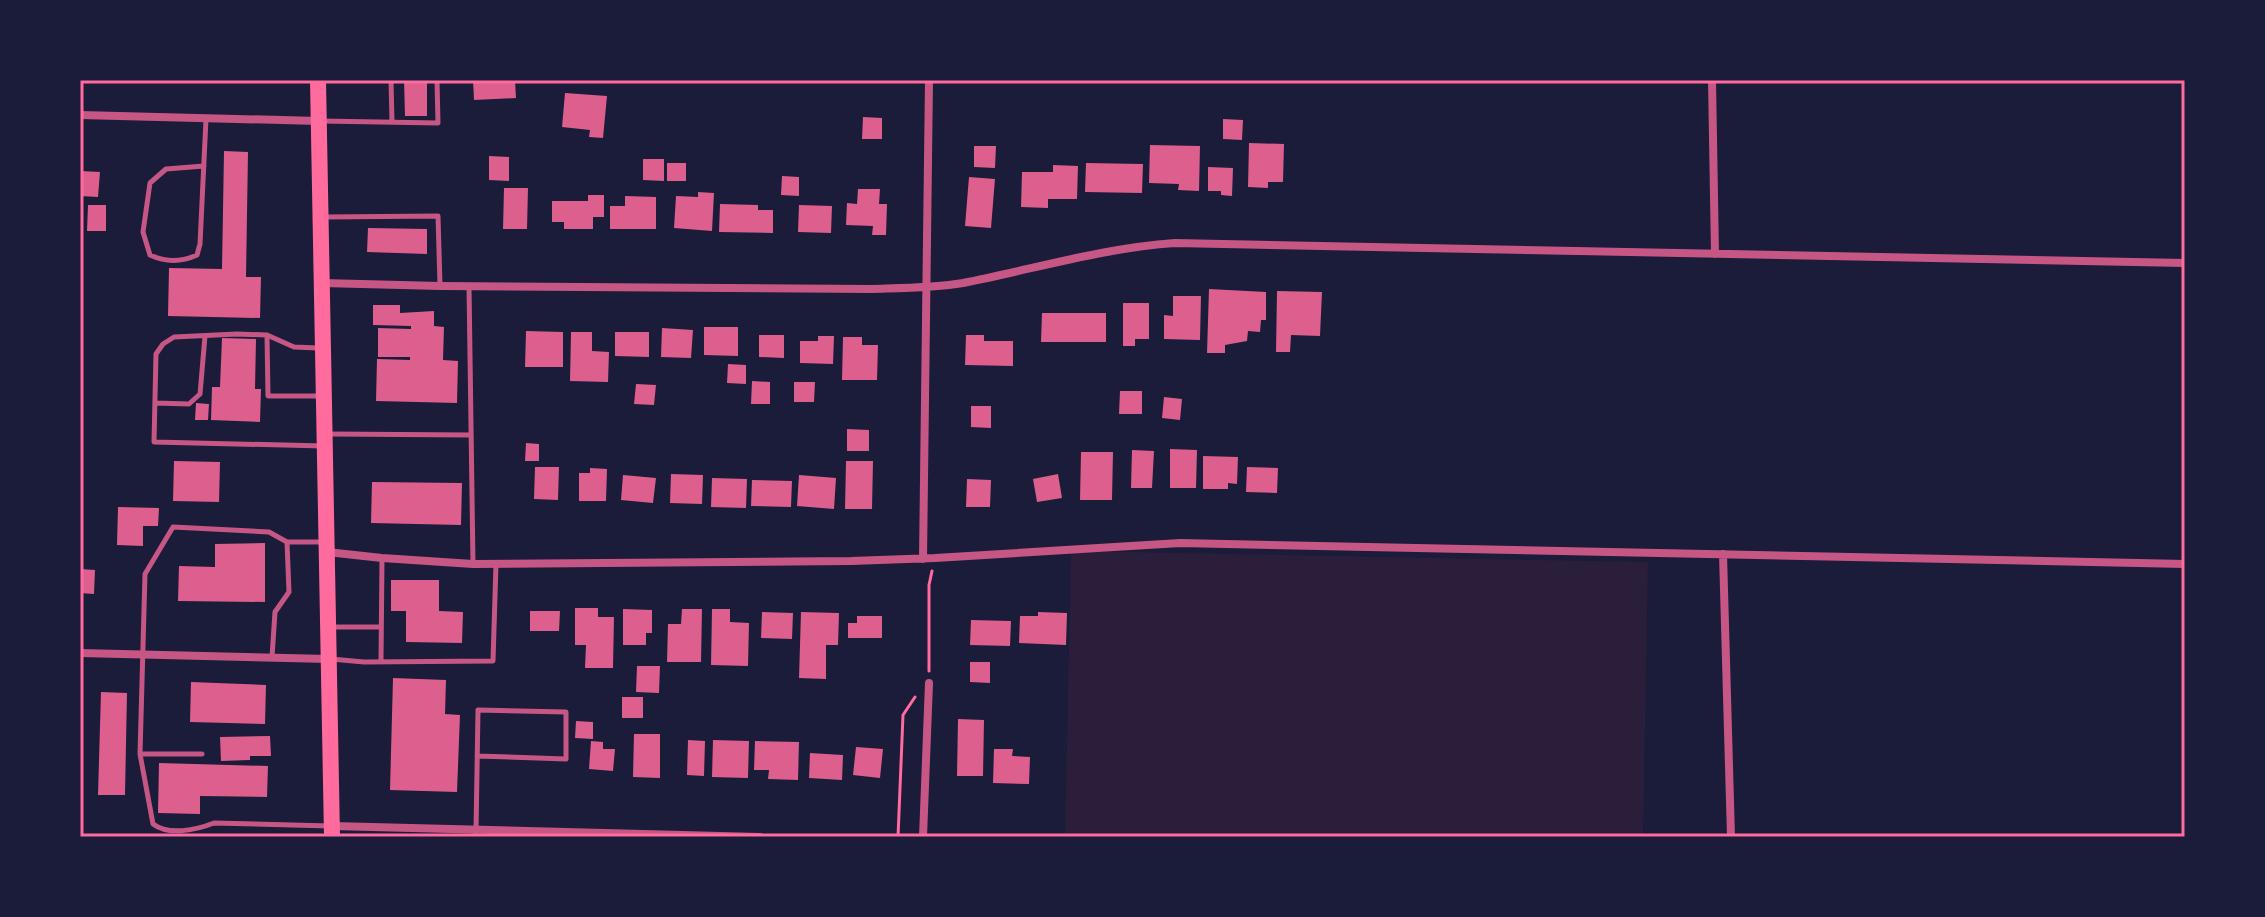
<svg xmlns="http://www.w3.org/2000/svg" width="2265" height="917" viewBox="0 0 2265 917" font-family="'Alegreya Sans',sans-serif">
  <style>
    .green { fill: #2a1e3b }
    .building { fill: #dd5f8e }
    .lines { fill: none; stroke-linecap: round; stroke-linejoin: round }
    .path { stroke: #ff6b9d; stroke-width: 3 }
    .service { stroke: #c65784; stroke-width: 5 }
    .minor { stroke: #c65784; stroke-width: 8 }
    .primary { stroke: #ff6b9d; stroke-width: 16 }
    .neatline { fill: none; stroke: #ff6b9d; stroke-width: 3 }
  </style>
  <rect width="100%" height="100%" fill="#1b1b3a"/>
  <!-- green -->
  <path class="green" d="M1071,551l577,11 -5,275h-578z"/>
  <!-- building -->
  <path class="building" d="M404,80h23v36h-22z
    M473,80h42l1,18 -42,2z
    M565,93l42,3 -4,42 -14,-1 1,-7 -28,-3z
    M863,117l19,1v21h-20z
    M1223,119l20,1 -1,20 -19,-1z
    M1249,143l35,1 -1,38h-15v6l-20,-1z
    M1150,145l50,1 -1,45 -21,-1 1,-6 -30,-1z
    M974,146h22l-1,22 -21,-1z
    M224,151l24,1 -2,125h15l-1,41 -92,-2 1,-48 53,1z
    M489,156l20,1v24l-20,-1z
    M643,159h21v22l-21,-1z
    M667,163h19v18h-19z
    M1086,163l57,1 -1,29 -57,-1z
    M1053,165l25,1 -1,33h-29v9l-27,-1 1,-35h31z
    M1208,167l25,1 -1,28 -11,-1v-4h-13z
    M80,171l20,1 -2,25 -18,-1z
    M782,176l17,1v19l-18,-1z
    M969,177l26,2 -4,49 -26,-2z
    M504,188h24l-1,41h-24z
    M858,189h22l-1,15h8l-1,31h-14l1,-9 -27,-1 1,-22 10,1z
    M698,192l16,1 -2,38 -38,-3 2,-32 22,1z
    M588,195h16v22h-11v12h-29v-7h-12v-21h36z
    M625,196l31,1v32h-46v-23h15z
    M720,204l38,1v5h15v23l-54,-1z
    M88,205h18v26h-19z
    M799,205l33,1 -1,27 -33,-1z
    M368,228l59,1v25l-60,-2z
    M1209,289l57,3v28h-5l-1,12 -12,-1 -1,10 -22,4v8h-18z
    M1277,291l45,1 -2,44 -29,-1 -1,17h-14z
    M1173,296h28l-1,44 -36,-1v-24l9,1z
    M1123,303h26v36h-14v7h-12z
    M373,305h27v8l34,-2v15l10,1 -1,33 15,1 -1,42 -81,-2 1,-42 33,1v-3h-32v-29l33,1v-3l-38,-1z
    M1042,313h64v29h-65z
    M704,327h34v29l-34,-1z
    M662,328l31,2 -2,28 -30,-1z
    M526,331l37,1v35h-38z
    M571,332h21v19l17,1 -1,30 -38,-1z
    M615,332h34v25l-34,-1z
    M759,335h25v23l-25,-1z
    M966,335h18v6h29v25l-48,-1z
    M818,336h16l-1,28 -33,-1v-22h18z
    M843,337h19v8h16l-1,35h-35z
    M222,338l34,1 -1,50h6l-1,33 -49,-2 1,-33h8z
    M728,364l18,1v19l-19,-1z
    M752,381l18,1v22h-19z
    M794,382h21l-1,20h-20z
    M636,384l20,1 -2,20 -20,-1z
    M1120,391h22v23h-23z
    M1164,397l18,2 -2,21 -18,-2z
    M196,403l13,1 -1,16h-13z
    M971,406h20v22l-20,-1z
    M847,429l22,1v21h-22z
    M526,443l13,1v17h-14z
    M1170,449l27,1 -1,38h-26z
    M1132,450l22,1 -2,37h-21z
    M1081,452h32l-1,48h-32z
    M1203,456l35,1 -1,27 -9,-1v6h-25z
    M174,461l46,1 -1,40 -46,-1z
    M846,461h27l-1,48h-27z
    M535,467h24l-1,33 -24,-1z
    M1247,467l31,1 -1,25 -31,-1z
    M590,468l17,1 -1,32h-27v-28h11z
    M671,474l32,1 -1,29 -32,-1z
    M1058,474l4,24 -25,4 -4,-23z
    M623,475l33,3 -3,25 -32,-3z
    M799,475l37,3 -2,31 -37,-3z
    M712,478l35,1 -1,29 -35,-1z
    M967,479l24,1 -1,27h-24z
    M752,480l40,1 -1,26 -40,-1z
    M372,482l90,1 -1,42 -90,-2z
    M118,507l41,1 -1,18h-15v20l-26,-1z
    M265,543v59l-87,-1 1,-35 36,1v-23z
    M80,569l15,1 -1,24 -14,-1z
    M391,580h48v31l24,1 -1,31 -56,-1v-31h-15z
    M575,608h23v9h16l-1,51h-28l1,-23h-11z
    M623,609l29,1v23h-6v12h-23z
    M682,609h20l-1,53h-34l1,-38h13z
    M712,609h18v13l19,1 -1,43 -37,-1z
    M530,611h30l-1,20h-29z
    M762,612l31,1 -1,26 -31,-1z
    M801,612l38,1 -1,32h-12v34l-27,-1z
    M1038,612l29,1 -1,32 -47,-2 1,-27h18z
    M857,616h25v22h-34v-15h9z
    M971,620l40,1 -1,25 -40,-1z
    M970,662h20v21l-20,-1z
    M637,666h23l-1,27 -23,-1z
    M393,678l53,2 -1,34 15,1 -3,77 -67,-2z
    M191,682l75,3 -1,39 -75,-2z
    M101,692l26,1 -2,102h-27z
    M622,697h21v21h-21z
    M958,719l26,1 -1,56h-26z
    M576,721l17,1v17l-18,-1z
    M634,734h26v44l-27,-1z
    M270,736l1,20h-21v4l-29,1 -1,-24z
    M688,740l17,1 -1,35 -17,-1z
    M713,740l36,1 -1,37 -36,-1z
    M591,741l12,1v7h12l-2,22 -24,-2z
    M755,741l44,1 -1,38 -30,-1 1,-9h-15z
    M856,747l27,2 -3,29 -27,-3z
    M994,749h19l-1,7 18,1 -1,27 -36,-1z
    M810,753l33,2 -1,25 -33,-2z
    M159,763l109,3 -1,31 -67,-1v18l-42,-1z"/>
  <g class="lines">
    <!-- path -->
    <path class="path" d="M929,671v-86l3,-14
      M898,837l5,-122 12,-18"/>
    <!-- service -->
    <path class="service" d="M391,80l1,42
      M321,121l117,2 -1,-43
      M204,166l-38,3 -16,14 -7,49 7,23c15,7 32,7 47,0l3,-11 6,-125
      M325,217l113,-1 2,69
      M469,286l4,278
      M267,335l1,61h54
      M318,348l-24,-1 -27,-12 -30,-1 -63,3 -11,7 -7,10 -2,88 170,4
      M155,403l34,1 11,-10 5,-58
      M328,434l143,1
      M330,627h51
      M272,657l3,-45 14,-20 -2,-50
      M331,659l33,3 129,-1 3,-97
      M381,661l1,-103
      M140,754l13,70c16,12 43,6 61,-1l117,3
      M202,754h-62l5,-180 28,-47 96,5 18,10h35
      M476,832l2,-122 88,2v47l-89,-3"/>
    <!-- minor -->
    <path class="minor" d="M1712,80l3,174
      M80,115l239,6
      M322,283l118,3 431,3c31,-1 62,-1 92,-6 71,-14 140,-35 212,-40l1010,20
      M327,552l55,6 91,6 378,-3 84,-3 245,-15 1005,21
      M1723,554l8,283
      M923,559l6,-479
      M80,653l249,6
      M332,826l428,11
      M923,837l6,-154"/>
    <!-- primary -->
    <path class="primary" d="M318,80l14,757"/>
  </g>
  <!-- border -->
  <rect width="2265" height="917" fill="none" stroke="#1b1b3a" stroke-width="164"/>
  <rect x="82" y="82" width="2101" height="753" class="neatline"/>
</svg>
